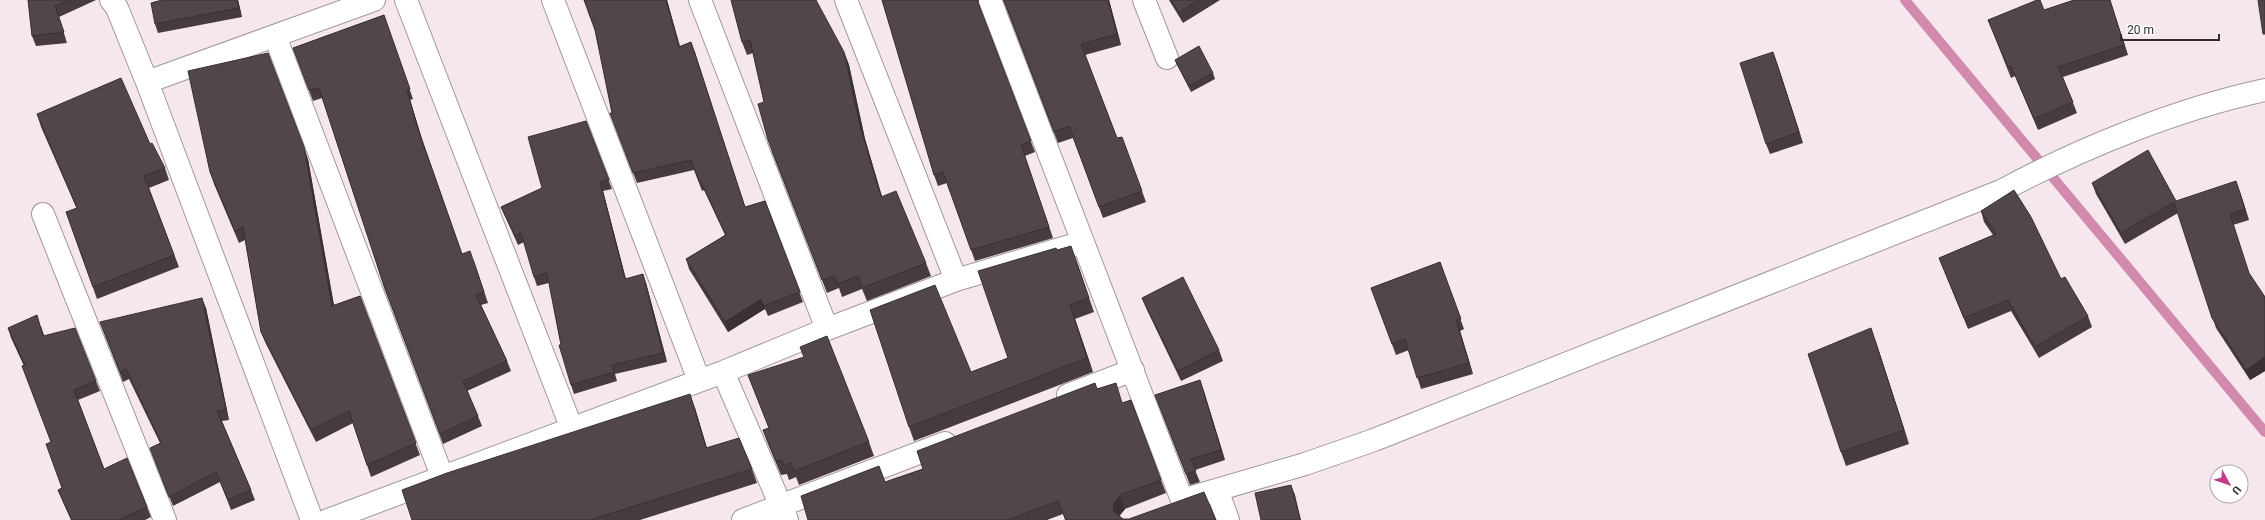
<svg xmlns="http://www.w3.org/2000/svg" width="2265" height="520" viewBox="0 0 2265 520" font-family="Roboto,sans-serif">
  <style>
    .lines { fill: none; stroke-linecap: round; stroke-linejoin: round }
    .stream { stroke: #d18aac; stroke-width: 10 }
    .minor-casing { stroke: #a3979c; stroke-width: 24 }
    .minor { stroke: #fff; stroke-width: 22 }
    .wall { fill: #463c40 }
    .shaded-wall { fill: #393134 }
    .building { fill: #51464b; stroke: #393134 }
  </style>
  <rect width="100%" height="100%" fill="#f5e7ed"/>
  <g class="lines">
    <!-- stream -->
    <path class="stream" d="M1905,0l360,432"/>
    <defs>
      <path id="minor" d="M111,0l6,8 30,74 165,438
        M406,0l166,429
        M553,0l146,380
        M700,0l127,329
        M846,0l110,280
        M990,0l192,500 123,-36 69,-24 627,-249c80,-43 176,-82 264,-101
        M1144,0l23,58
        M275,36l167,440
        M147,82l227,-82
        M43,214l122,306
        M723,372l64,148
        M1068,395l65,-25
        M1217,490l11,30
        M328,520l395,-148 104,-43 129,-49 127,-38
        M743,520l202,-77"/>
    </defs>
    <!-- minor casing -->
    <use href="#minor" class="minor-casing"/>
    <!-- minor -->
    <use href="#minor" class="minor"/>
  </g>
  <!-- wall -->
  <path class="wall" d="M28,0h68l-37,17 8,26 -31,3 -4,-10z
    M238,0l4,17 -84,16 -3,-9z
    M584,0h83l13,46 11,-4 54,165 20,-6 38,101 -35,14 -3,-7 -37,23 -39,-63 -3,-10 39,-24 -21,-45 -2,1 -8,-21 -57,13 -27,-70h2l-17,-83z
    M731,0l113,52 5,13 16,74 17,58 44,66 5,13 -64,25 -5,-12 -20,8 -3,-9 -12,5 -55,-141 -8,-50 -11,-49 -6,2 -5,-13z
    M882,0h97l-1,4 57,148 -10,4 28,82 -78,23 -28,-78 -9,3 -4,-11z
    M1003,0h106l12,45 -36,10 32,83 5,-1 24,65 -43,16 -30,-80 -15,5z
    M1169,0h51l-37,23z
    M2074,0h36l18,55 -65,22 14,36 -39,17 -23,-54 -4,2 -23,-58 56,-10z
    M384,15l29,84 -3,1 12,39 40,115 12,7 14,42 -7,2 26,56 4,10 -44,20 11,25 4,10 -39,18 -58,-155 -63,-191 -9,3 -20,-53z
    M1175,60l38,13 2,6 -24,13 -14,-27z
    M1777,63l26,80 -33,11 -4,-10z
    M37,114l113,30 15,24 4,12 -20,8 30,79 -82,32 -31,-87 11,-3 -36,-82z
    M586,121l26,68 -9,2 23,88 20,4 21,79 -52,12 2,7 -43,13 -3,-9 -10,-40 -12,-62 -12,3 -3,-9 -10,-35 -6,3 -13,-29 -4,-9 41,-19z
    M308,159l26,146 26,-9 60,159 -49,22 -18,-54 -37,19 -50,-98 -5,-12 -16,-92 -6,3 -25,-59 -4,-12z
    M2092,183l84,18 64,-9 9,28 -16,5 16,49 16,23v74l-15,9 -34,-52 -38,-115 -53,31 -29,-50z
    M1981,211l80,68 27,37 4,11 -53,31 -28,-47 -43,18 -29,-71 54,-23 -9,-13z
    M1057,250l19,10 18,52 -19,7 18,53 -179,69 -5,-14 62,-55 37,-14z
    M1440,262l24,67 -4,2 13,43 -52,15 -12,-39 -13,5 -25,-67z
    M1142,298l77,52 4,11 -42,20 -35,-73z
    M206,308l23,112 -7,1 29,69 4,10 -24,10 -11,-28 -47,24 -23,-58 10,-5 -31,-64 -6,3 -23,-60z
    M41,326l3,9 52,46 4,10 -22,9 26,69 43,38 4,10 -6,3h-74l-9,-20 -4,-10 4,-2 -11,-46 -27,-76 -13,-28 -3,-10z
    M1876,342l33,102 -63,22 -5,-14z
    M748,375l121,67 5,14 -75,29 -3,-8 -7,3 -2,-6 -6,1 -13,-31 -5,-14 6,-2z
    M1200,380l25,80 -30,10 5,12 -10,3 -35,-90z
    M1098,388l25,15 38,77 5,13 -41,16 -6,7 4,3 93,1h-151l-2,-6 -16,6h-239l77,-38 38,-13z
    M695,408l12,40 45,21 5,14 -117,37h-228z"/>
  <!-- shaded-wall -->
  <path class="shaded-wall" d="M237,0h1l4,17 -3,-9z
    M666,0h1l15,56 -3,-9z
    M1108,0h1l12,45 -4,-11z
    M2110,0l18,55 -4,-10z
    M691,42l4,10 53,165 -3,-10z
    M844,52l5,13 16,74 21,71 -5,-13 -21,-71z
    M1773,52l4,11 26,80 -4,-11z
    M407,90l3,10 12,39 -4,-10z
    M304,147l4,12 28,159 -4,-12z
    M2236,181l4,11 9,28 -4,-11z
    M600,182l3,9 25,97 -3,-9z
    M643,274l3,9 21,79 -4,-9z
    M202,298l4,10 23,112 -3,-10z
    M761,299l4,10 -37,23 -3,-10z
    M1070,305l5,14 18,53 -6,-14z
    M1456,320l4,11 13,43 -4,-11z
    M1871,328l5,14 33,102 -5,-14z
    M2265,357v14l-15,9 -4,-10z
    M1200,380l4,11 21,69 -4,-10z
    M690,394l5,14 16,54 -5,-14z
    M1291,485l4,10 6,25h-1z
    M1120,495l5,14 -7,9 -4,-6 -1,-7z"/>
  <!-- building -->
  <path class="building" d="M28,0h41l-14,6 9,26 -32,4z
    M162,0h75l2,8 -84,16 -4,-21z
    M584,0h82l13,47 12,-5 54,165 20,-6 35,91 -36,14 -3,-7 -36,23 -39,-63 40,-24 -26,-55 -1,1 -8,-21 -58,13 -23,-60h2l-17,-83z
    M731,0h85l28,52 16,74 21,71 15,-6 30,72 -64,25 -4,-12 -20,8 -4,-8 -12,4 -54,-140 -10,-36 6,-2 -14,-62 -8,2z
    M882,0h95l54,141 -10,4 28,82 -78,23 -28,-78 -9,3z
    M1004,0h104l9,34 -36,10 36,94 5,-1 20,54 -43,16 -30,-81 -15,6z
    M1171,0h28l-20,12z
    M2037,0h3l4,10 30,-10h36l14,45 -66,22 15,35 -39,17 -23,-53 -3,1 -20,-47z
    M2258,0h7v34h-2z
    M384,15l26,74 -3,1 11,39 44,125 8,-3 14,41 -8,3 31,66 -44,20 15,35 -38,18 -55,-145 -66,-201 -10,2 -16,-42z
    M1199,46l14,27 -24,13 -14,-26z
    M1773,52l26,80 -33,12 -26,-81z
    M268,53l36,94 28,159 28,-10 56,147 -49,22 -18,-54 -38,19 -50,-98 -18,-105 -8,4 -25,-59 -22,-101z
    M121,78l29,66 2,-1 13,25 -21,8 30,79 -81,32 -27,-75 11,-4 -40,-94z
    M586,121l23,59 -9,2 25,97 18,-5 20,79 -51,12 2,7 -43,13 -12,-40h2l-14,-72 -13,4 -13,-44 -6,3 -14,-29 41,-19 -14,-51z
    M2148,150l28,51 60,-20 9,28 -15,5 19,59 16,24v60l-19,13 -34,-52 -38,-116 -53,31 -29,-50z
    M2014,190l17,27 30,62 4,-2 23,39 -53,31 -27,-47 -44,18 -25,-60 57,-24 -15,-23z
    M1071,246l18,52 -19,7 17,53 -178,69 -39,-117 65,-25 36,87 37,-14 -30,-87 78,-23 1,2z
    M1440,262l21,57 -5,1 13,43 -52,15 -12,-39 -13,5 -21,-56z
    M1183,277l36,73 -41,21 -36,-73z
    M202,298l24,112 -9,1 34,79 -23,10 -12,-28 -47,25 -19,-49 11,-5 -35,-74 -6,3 -20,-50z
    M37,315l6,21 32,-8 21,53 -22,9 30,79 23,-11 20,49 -28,13h-47l-14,-30 4,-2 -16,-44 5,-2 -29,-76 3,-1 -17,-37z
    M1871,328l33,102 -63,22 -33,-98z
    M827,336l42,106 -75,29 -3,-8 -7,3 -2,-6 -6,1 -13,-31 6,-2 -21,-53 56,-18 -4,-10z
    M1200,380l21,70 -30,9 5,12 -10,3 -31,-79z
    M1095,383l2,6 19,-6 6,20 9,-3 30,80 -41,15 -7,10 1,7 9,7h6l75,-27 12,28h-150l-8,-19 -50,19h-200l-7,-24 78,-30 6,16 38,-13 -6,-18z
    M690,394l16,54 33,-10 13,31 -162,51h-178l-10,-30 45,-17z
    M1291,485l9,35h-39l-6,-27z"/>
  <!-- north arrow -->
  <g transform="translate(2229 484) rotate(130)"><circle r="19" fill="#ffffff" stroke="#adabab"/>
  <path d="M0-3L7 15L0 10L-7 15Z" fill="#c03e87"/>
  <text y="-6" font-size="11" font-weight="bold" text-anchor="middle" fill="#312c2e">U</text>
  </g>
  <!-- scale -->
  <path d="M2121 34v6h98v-6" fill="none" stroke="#312c2e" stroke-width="2"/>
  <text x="2127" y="34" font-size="12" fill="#312c2e" stroke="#ffffff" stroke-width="3" paint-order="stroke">20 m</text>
</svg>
